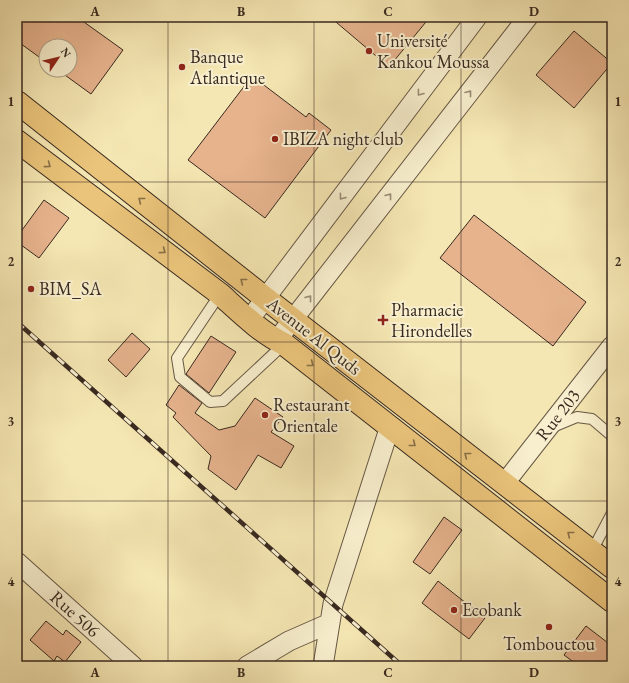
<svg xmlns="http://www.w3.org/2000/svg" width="629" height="683" viewBox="0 0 629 683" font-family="'EB Garamond',serif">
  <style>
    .building { fill: #e6b38d; stroke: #382920 }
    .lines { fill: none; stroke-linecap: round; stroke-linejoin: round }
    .service-casing { stroke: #675845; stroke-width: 12 }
    .minor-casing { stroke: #675845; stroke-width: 21 }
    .primary-casing { stroke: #382920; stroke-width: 24 }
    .service { stroke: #f8efce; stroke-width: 10 }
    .minor { stroke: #f8efce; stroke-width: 19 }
    .primary { stroke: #eac47a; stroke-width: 22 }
    .rail-casing { stroke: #382920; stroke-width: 4.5 }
    .rail { stroke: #f8efce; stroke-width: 3; stroke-dasharray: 9; stroke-linecap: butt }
    .oneway { stroke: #988c77 }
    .oneway2 { stroke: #886f48 }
    .grid { fill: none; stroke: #382920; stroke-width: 1; stroke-opacity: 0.55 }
    .poi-dot { fill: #8f2418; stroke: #f8efce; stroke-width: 1.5 }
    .labels { text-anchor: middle; stroke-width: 4; stroke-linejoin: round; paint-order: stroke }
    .poi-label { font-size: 18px; fill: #382920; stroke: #f8efce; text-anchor: start }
    .street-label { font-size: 18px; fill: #382920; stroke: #f8efce }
    .neatline { fill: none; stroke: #382920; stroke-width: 1.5 }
    .grid-label { font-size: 13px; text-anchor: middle; font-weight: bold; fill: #382920 }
  </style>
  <rect width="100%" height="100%" fill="#f5e7b3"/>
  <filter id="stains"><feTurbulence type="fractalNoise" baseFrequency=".005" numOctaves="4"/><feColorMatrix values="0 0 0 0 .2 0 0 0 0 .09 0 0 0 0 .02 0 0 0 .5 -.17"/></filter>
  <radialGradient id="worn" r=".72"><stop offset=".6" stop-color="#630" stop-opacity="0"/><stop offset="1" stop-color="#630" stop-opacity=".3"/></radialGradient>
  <!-- building -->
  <path class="building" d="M17,17h60l46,33 -32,44 -33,-24h12v-24h-24v16l-29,-21z
    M330,17h100l-41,50z
    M574,31l38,32 -38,45 -38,-33z
    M252,76l54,41 3,-4 22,17 -66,88 -77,-58z
    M44,200l25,18 -30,40 -22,-16v-5z
    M474,215l112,87 -33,44 -113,-88z
    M132,333l18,16 -24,28 -18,-17z
    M211,336l25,16 -27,41 -23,-19z
    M179,385l23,18 -7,10 24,17 16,-4 20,-28 28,19 -12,15 23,14 -13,22 -23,-13 -22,35 -28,-21 3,-13 -38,-39 3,-4 -10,-8z
    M444,517l18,13 -32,44 -17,-12z
    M438,581l47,37 -16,21 -47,-36z
    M46,621l17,14 3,-5 15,12 -16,20 -8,-6 -3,5 -24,-21z
    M586,626l26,20v20h-33l-15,-11z"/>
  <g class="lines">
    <defs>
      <path id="service" d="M220,294l-43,64 3,19 30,25 13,-1 61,-57
        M553,427l24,-10 15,2 20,17
        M592,551l20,-38"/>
      <path id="minor" d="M249,320l228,-303
        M277,340l251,-323
        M504,484l108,-138
        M17,562l116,104
        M247,666l42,-25 41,-18
        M323,666l10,-62 57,-178"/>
      <path id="primary" d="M17,102l248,196 347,269
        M17,141l203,153c20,18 40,38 64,50l328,257"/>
    </defs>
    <!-- service casing -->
    <use href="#service" class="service-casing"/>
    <!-- minor casing -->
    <use href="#minor" class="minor-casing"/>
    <!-- primary casing -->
    <use href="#primary" class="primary-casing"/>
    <!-- service -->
    <use href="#service" class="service"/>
    <!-- minor -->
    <use href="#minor" class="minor"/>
    <!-- primary -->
    <use href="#primary" class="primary"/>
    <defs>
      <path id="rail" d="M17,322l385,344"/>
    </defs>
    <!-- rail casing -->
    <use href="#rail" class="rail-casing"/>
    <!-- rail -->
    <use href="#rail" class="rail"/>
  </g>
  <!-- one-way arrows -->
  <defs><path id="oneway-chevron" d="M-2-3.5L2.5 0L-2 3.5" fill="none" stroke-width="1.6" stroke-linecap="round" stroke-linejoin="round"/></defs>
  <g class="oneway">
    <use href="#oneway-chevron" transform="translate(420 93) rotate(127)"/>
    <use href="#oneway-chevron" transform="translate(469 93) rotate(-52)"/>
    <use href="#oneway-chevron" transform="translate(389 196) rotate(-52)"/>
    <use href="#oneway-chevron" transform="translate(342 197) rotate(127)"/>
    <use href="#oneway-chevron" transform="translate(309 298) rotate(-52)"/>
  </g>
  <g class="oneway2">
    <use href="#oneway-chevron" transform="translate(48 165) rotate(37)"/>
    <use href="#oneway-chevron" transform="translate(141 200) rotate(-142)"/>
    <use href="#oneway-chevron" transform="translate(163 251) rotate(37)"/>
    <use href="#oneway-chevron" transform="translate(243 281) rotate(-142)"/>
    <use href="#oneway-chevron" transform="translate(311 364) rotate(38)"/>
    <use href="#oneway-chevron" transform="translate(413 444) rotate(38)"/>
    <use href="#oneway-chevron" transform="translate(467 455) rotate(-142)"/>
    <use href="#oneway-chevron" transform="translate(570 534) rotate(-142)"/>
  </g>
  <!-- grid -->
  <path class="grid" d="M168,17v649M314,17v649M461,17v649M17,182h595M17,342h595M17,501h595"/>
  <!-- markers -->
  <g class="poi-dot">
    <circle cx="369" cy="51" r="4"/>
    <circle cx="182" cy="67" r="4"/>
    <circle cx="275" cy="139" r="4"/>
    <circle cx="31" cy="289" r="4"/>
    <path d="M381 314h4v4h4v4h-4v4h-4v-4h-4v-4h4z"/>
    <circle cx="265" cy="415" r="4"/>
    <circle cx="454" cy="610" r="4"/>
    <circle cx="549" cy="627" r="4"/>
  </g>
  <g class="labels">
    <!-- poi labels -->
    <g class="poi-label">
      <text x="377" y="47">Université<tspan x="377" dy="21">Kankou Moussa</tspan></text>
      <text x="190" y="63">Banque<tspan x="190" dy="21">Atlantique</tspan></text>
      <text x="283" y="145">IBIZA night club</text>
      <text x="39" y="295">BIM_SA</text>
      <text x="391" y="316">Pharmacie<tspan x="391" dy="21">Hirondelles</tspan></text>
      <text x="273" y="411">Restaurant<tspan x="273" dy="21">Orientale</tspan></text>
      <text x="462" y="616">Ecobank</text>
      <text x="549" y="650" text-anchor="middle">Tombouctou</text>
    </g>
    <!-- street labels -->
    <g class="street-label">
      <text transform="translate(314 336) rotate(38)" y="6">Avenue Al Quds</text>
      <text transform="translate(558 415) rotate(-52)" y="6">Rue 203</text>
      <text transform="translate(75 614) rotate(42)" y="6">Rue 506</text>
    </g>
  </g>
  <!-- margin -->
  <rect width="629" height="683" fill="none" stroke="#f5e7b3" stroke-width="44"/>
  <!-- north arrow -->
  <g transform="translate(58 58) rotate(55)"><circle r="19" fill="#f8efce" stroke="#aba088"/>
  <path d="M0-3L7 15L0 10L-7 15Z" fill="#8f2418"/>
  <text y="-6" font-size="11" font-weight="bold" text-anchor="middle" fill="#382920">N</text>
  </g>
  <rect x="22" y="22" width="585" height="639" class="neatline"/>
  <g class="grid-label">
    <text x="95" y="16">A</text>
    <text x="241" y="16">B</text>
    <text x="388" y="16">C</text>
    <text x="534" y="16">D</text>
    <text x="11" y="106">1</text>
    <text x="618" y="106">1</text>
    <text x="11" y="266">2</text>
    <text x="618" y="266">2</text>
    <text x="11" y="426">3</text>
    <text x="618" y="426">3</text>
    <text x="11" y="586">4</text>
    <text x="618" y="586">4</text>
    <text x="95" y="677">A</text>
    <text x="241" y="677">B</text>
    <text x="388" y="677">C</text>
    <text x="534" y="677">D</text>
  </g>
  <rect width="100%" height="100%" filter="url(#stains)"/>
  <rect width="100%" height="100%" fill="url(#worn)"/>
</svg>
